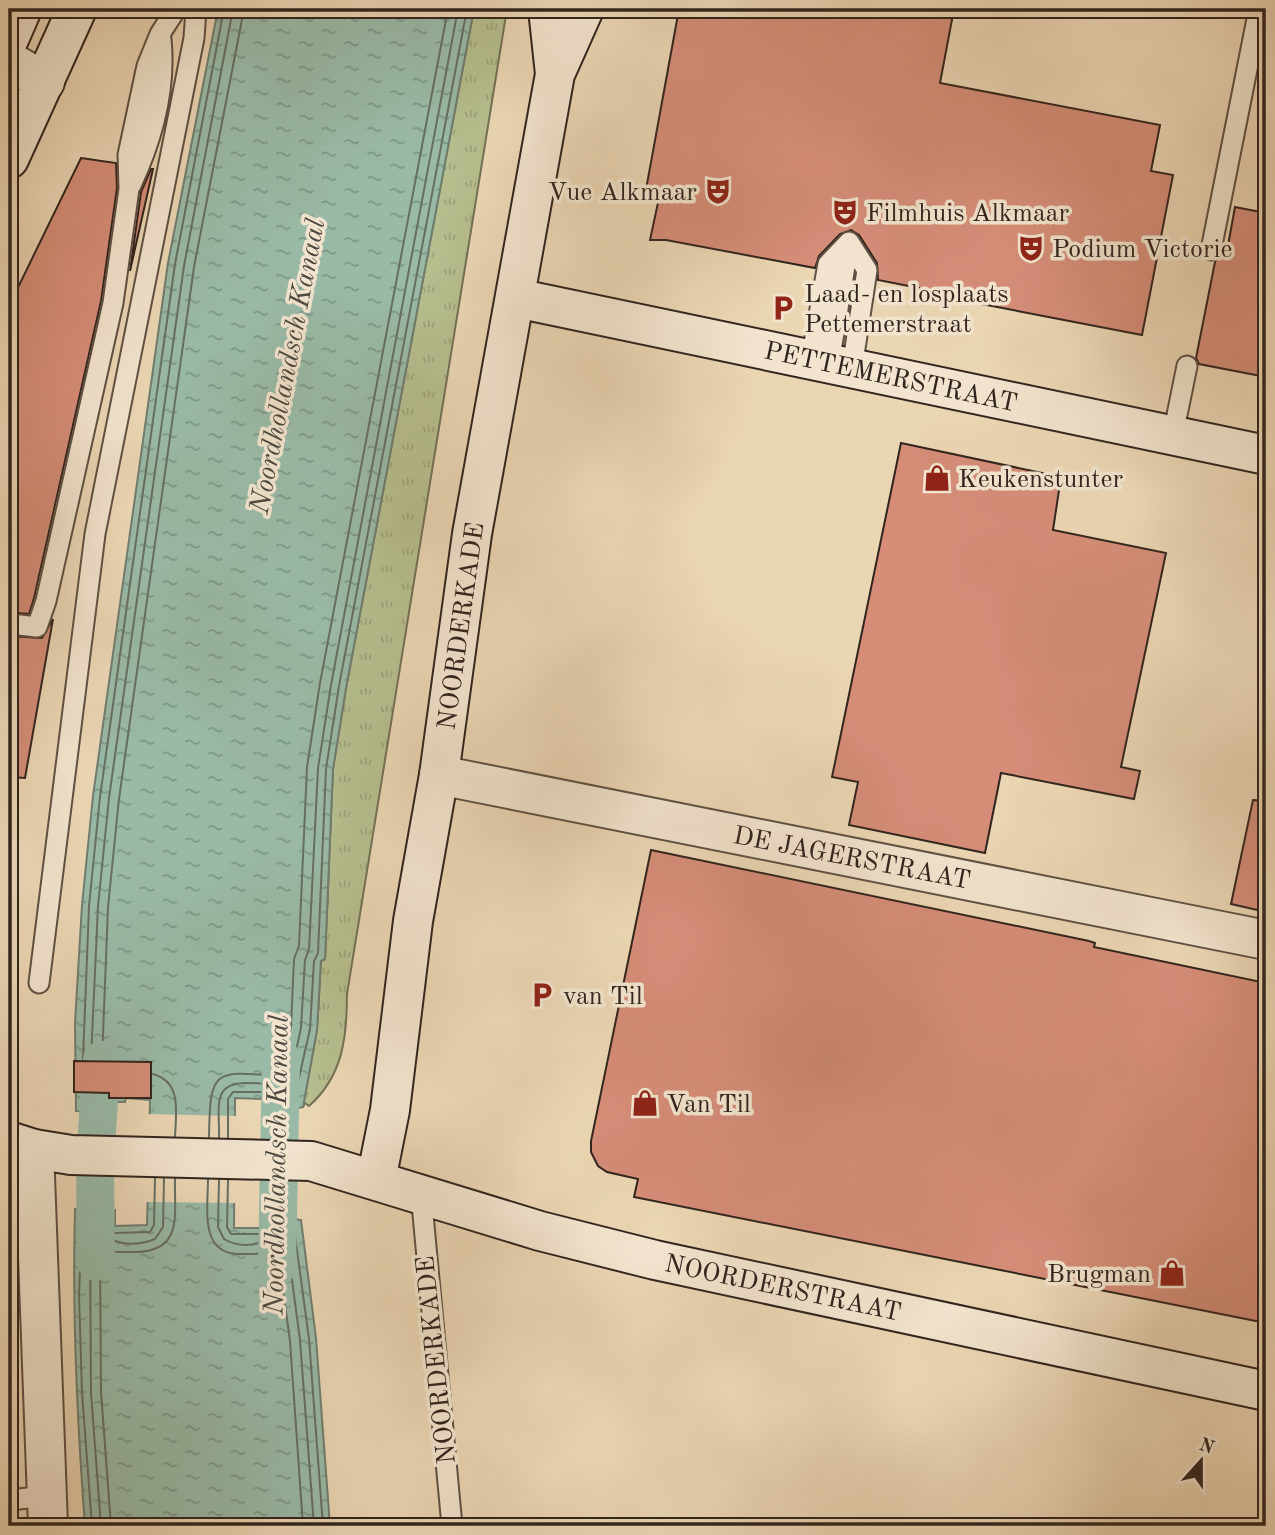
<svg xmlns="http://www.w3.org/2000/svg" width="1275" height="1535" viewBox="0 0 1275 1535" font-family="'Old Standard TT',serif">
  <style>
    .grass { fill: url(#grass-tufts); stroke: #747156; stroke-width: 2 }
    .water { fill: url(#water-ripples); stroke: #707e70; stroke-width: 2 }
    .pier { fill: #ebd6b4 }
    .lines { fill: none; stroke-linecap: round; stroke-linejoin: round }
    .shore { stroke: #666f62; stroke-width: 2 }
    .canal { stroke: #99baa7; stroke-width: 38 }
    .building { fill: #d58d78; stroke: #32241e; stroke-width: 2 }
    .service-casing { stroke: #605044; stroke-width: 23 }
    .minor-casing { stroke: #605044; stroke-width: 42 }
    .secondary-casing { stroke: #32241e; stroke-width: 42 }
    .service { stroke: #f2e4ce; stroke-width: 19 }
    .minor { stroke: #f2e4ce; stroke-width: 38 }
    .secondary { stroke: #f2e4ce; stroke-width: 38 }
    .labels { text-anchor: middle; stroke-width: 7; stroke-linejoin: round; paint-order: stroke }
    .poi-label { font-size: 26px; fill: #32241e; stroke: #f2e4ce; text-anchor: start }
    .street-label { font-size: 26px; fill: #32241e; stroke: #f2e4ce }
    .water-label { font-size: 28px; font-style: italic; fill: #4c4a40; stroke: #f2e4ce }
  </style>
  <defs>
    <pattern id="grass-tufts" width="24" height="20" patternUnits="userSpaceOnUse" patternTransform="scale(1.75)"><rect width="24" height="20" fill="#b6be8e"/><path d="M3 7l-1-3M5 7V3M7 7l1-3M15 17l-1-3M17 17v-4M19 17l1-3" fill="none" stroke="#9da37a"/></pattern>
    <pattern id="water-ripples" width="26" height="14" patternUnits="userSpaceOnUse" patternTransform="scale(1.75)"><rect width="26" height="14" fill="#99baa7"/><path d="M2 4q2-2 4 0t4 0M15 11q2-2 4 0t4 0" fill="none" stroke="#7d9787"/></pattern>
  </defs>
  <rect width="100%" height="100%" fill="#ebd6b4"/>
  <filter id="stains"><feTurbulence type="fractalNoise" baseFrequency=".00286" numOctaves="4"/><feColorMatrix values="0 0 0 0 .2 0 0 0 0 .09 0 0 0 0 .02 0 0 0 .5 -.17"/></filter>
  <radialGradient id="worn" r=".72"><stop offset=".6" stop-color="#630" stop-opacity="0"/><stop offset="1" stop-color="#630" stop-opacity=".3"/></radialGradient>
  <!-- grass -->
  <path class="grass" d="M474,9h33l-160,985c0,43 -4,82 -38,112l-4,-3 -2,4 14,-77 4,-69 4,-2 8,-190 13,-81z"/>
  <!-- water -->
  <path class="water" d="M218,9h256l-128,679 -13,81 -8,190 -4,2 -4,69 -14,77 -39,6 -1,-14 -28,-1 -1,130h27l2,-15 38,7 15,118 14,188h-245c-8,-106 -13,-210 -10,-317l40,1v16l32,-1 3,-125 -24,-2 -1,4h-16l-1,10 -32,-1 -1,-88 7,-118 11,-109 75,-533z"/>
  <!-- pier -->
  <path class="pier" d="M146,1114l93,2 -1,87 -94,-1z"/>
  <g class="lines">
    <!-- shore -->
    <path class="shore" d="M83,1059l6,-153 11,-109 75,-533 49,-255
      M91,1059l7,-153 11,-108 75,-532 49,-257
      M102,1060l6,-153 11,-108 75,-532 50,-258
      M153,1074c29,8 23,38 22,63
      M209,1137c1,-69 5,-66 70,-61l12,-49 3,-68 5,-13 8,-179 13,-84 128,-674
      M219,1138c1,-30 -9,-57 31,-55 13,0 20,1 29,11l8,-2 14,-64 4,-68 4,-11 9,-181 13,-83 127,-676
      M228,1138v-39l5,-7h31l9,12 21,-4 16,-71 4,-68 4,-8 8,-184 13,-83 128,-677
      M208,1179c0,30 -9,76 33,75 12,0 23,0 34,-4l3,3 12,88 13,185
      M219,1180l-1,47 6,12c16,10 42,7 53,-7l9,3 14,105 14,186
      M228,1180l-1,47 4,7h31l10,-12 22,6 15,111 14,187
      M92,1526l-10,-133 -3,-98 3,-76 24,-2 3,12 6,4 35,-1 4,-7 1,-47
      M101,1526l-10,-133 -1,-165 8,-2c10,20 37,21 57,13l8,-12 1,-49
      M111,1526l-10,-134 -1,-139 3,-3c11,3 22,2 33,2 48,-1 38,-38 39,-73"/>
    <!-- canal -->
    <path class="canal" d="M96,1262l-1,-103 7,-99
      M277,1267l4,-209"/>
  </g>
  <!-- building -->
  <path class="building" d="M679,9h275l-14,74 220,42 -9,46 22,4 -31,160 -223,-43v-4l-41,-8 -1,-17 -18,-28 -8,-5 -11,4 -21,22 -4,12 -149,-28h-16l9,-42 -14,-3z
    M81,158l35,5 1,25 -16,113 -67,297 -5,16 -20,-2v-306z
    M151,169h2l-23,102 11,-79z
    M1235,207l31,6v164l-67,-13 -3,-6 19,-96 8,-12 4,1z
    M901,443l160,34 -8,53 113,23 -45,214 19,4 -6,28 -133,-26 -16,80 -136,-28 9,-43 -26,-5z
    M53,619l-28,159 -16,-1v-141l33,2z
    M1253,800l13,1v111l-35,-8z
    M651,850l438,91 6,2 -1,4 172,36v340l-632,-126 4,-18 -31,-7 -9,-6 -7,-14v-11z
    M74,1061l77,1v36h-42v-5l-35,-1z"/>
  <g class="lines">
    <defs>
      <path id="service" d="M131,185c21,-45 35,-97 30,-146
        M849,242l18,28 -15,98
        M1211,250l48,-241
        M811,360l17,-96 21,-22
        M829,363l20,-121
        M1177,415l10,-49
        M11,624l26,3 9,-26 67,-298 16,-114 -1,-34 19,-89 13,-32 16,-25
        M39,983l56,-449 99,-496 2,-29
        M421,1193l31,333
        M9,1500l38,-4"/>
      <path id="minor" d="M9,61l36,21
        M439,775l827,165
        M34,1149l14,377"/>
      <path id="secondary" d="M548,9l7,65
        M9,39l13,-30
        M9,159l68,-150
        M516,298l750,157
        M9,1141l25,8 37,6 240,6 229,70 115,29 611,131
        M376,1180l14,-70 23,-189 26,-146 33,-241 83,-460 29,-65"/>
    </defs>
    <!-- service casing -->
    <use href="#service" class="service-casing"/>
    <!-- minor casing -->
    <use href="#minor" class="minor-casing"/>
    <!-- secondary casing -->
    <use href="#secondary" class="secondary-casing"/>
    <!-- service -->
    <use href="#service" class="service"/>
    <!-- minor -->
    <use href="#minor" class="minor"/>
    <!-- secondary -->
    <use href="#secondary" class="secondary"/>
  </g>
  <!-- icons -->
  <defs>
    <symbol id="theatre-bare" viewBox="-9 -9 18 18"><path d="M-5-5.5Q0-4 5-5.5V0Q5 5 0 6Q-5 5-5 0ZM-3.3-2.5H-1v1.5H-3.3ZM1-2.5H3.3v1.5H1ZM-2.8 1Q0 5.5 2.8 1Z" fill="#8f2418" stroke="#f2e4ce" stroke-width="2.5" paint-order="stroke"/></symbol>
    <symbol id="parking-bare" viewBox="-9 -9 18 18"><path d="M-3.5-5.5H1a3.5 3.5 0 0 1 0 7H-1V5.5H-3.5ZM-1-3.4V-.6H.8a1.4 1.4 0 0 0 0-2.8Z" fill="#8f2418" stroke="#f2e4ce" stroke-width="2.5" paint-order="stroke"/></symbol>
    <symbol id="shop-bare" viewBox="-9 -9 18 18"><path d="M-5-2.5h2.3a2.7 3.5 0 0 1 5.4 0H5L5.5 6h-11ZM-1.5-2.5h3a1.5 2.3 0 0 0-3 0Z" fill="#8f2418" stroke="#f2e4ce" stroke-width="2.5" paint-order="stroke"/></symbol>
  </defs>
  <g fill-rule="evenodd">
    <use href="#theatre-bare" x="699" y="172" width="38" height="38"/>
    <use href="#theatre-bare" x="826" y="193" width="38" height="38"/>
    <use href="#theatre-bare" x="1012" y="229" width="38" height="38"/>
    <use href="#parking-bare" x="764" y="289" width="38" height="38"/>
    <use href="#shop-bare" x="918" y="459" width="38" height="38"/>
    <use href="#parking-bare" x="523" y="976" width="38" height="38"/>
    <use href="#shop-bare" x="626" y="1084" width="38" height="38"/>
    <use href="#shop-bare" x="1153" y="1254" width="38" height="38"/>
  </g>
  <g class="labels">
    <!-- poi labels -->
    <g class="poi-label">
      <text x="697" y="200" text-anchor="end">Vue Alkmaar</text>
      <text x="866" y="221">Filmhuis Alkmaar</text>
      <text x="1052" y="257">Podium Victorie</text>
      <text x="804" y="302">Laad- en losplaats<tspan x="804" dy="30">Pettemerstraat</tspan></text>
      <text x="958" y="487">Keukenstunter</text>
      <text x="563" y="1004">van Til</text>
      <text x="666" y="1112">Van Til</text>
      <text x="1151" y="1282" text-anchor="end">Brugman</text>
    </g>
    <!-- street labels -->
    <g class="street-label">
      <text transform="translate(891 376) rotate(12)" y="9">PETTEMERSTRAAT</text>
      <text transform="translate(460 626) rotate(-82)" y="9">NOORDERKADE</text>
      <text transform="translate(852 857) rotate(11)" y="9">DE JAGERSTRAAT</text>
      <text transform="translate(783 1287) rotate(12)" y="9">NOORDERSTRAAT</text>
      <text transform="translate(435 1360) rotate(-96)" y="9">NOORDERKADE</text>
    </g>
    <!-- water labels -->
    <g class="water-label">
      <text transform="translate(286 366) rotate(-79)" y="10">Noordhollandsch Kanaal</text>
      <text transform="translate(275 1165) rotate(-89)" y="10">Noordhollandsch Kanaal</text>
    </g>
  </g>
  <!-- margin -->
  <rect width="1275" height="1535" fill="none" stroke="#ebd6b4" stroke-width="35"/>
  <rect x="10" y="10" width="1254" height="1514" fill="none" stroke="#32241e" stroke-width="3.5"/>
  <rect x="18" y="18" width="1240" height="1500" fill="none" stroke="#32241e" stroke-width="2"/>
  <!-- north arrow -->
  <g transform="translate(1201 1461) rotate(21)" stroke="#f2e4ce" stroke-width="5" paint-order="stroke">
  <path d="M0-5L12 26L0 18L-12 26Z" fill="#32241e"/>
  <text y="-10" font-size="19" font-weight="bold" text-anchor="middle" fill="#32241e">N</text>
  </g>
  <rect width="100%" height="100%" filter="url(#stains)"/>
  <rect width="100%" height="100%" fill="url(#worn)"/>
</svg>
